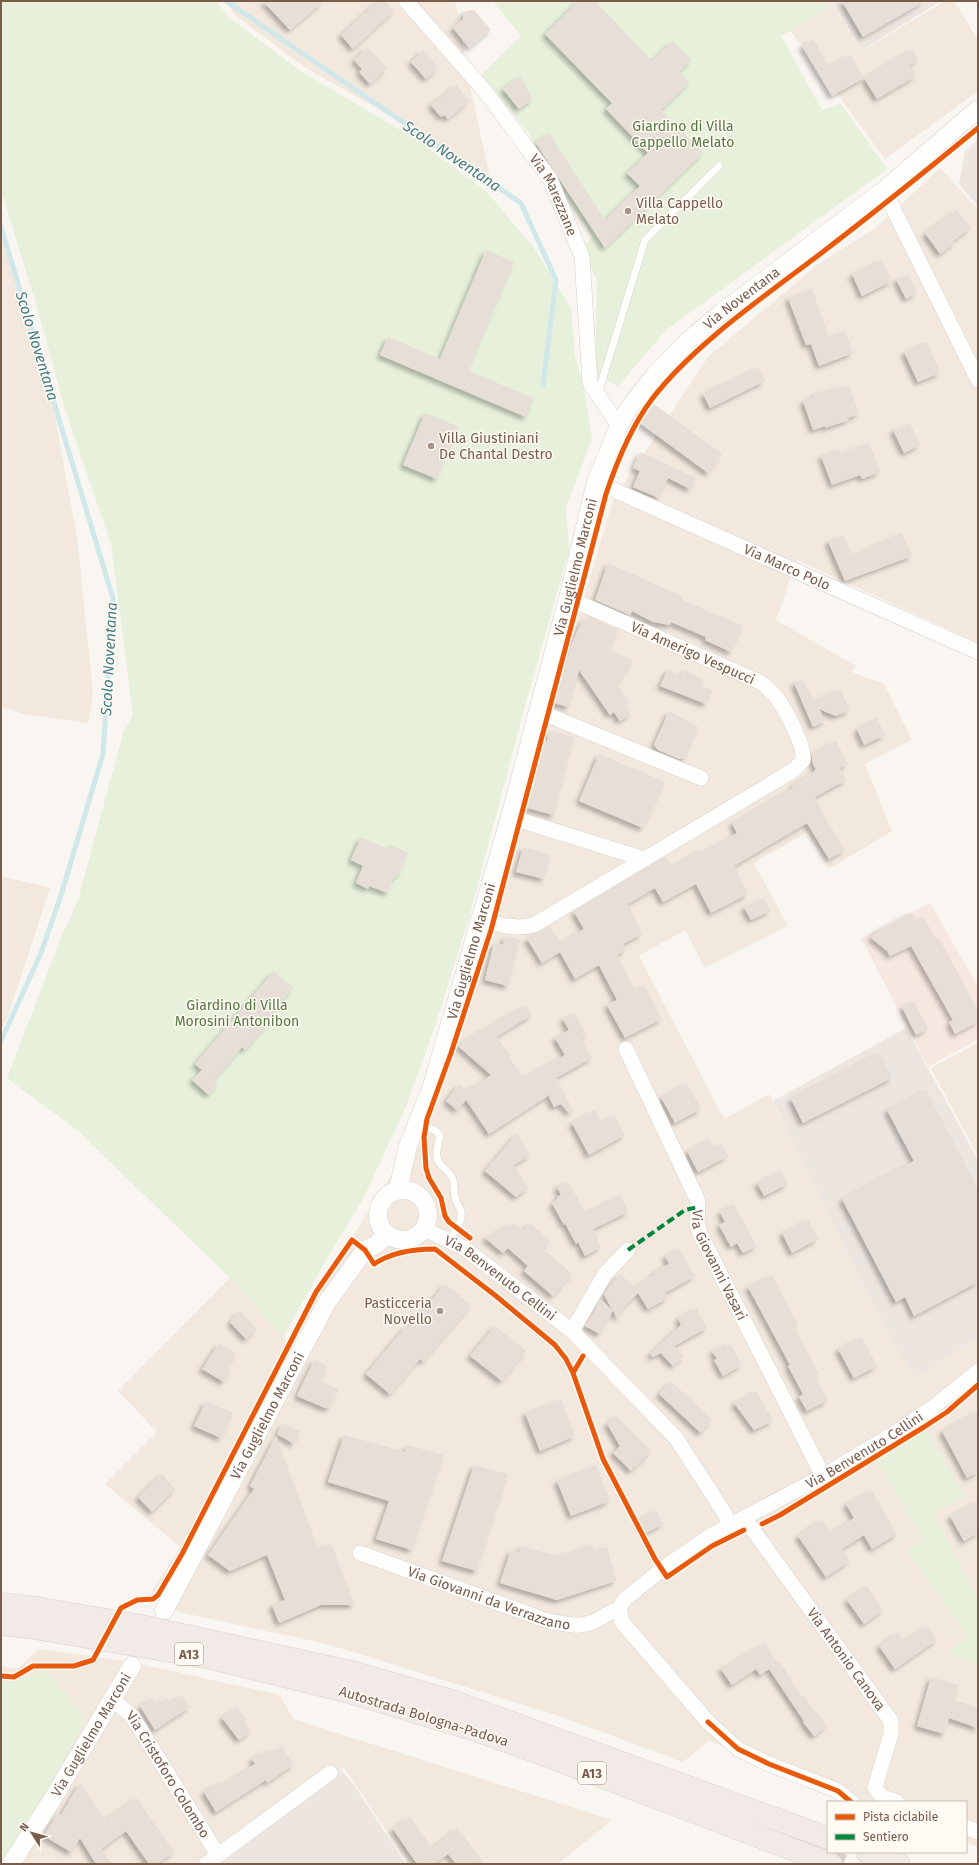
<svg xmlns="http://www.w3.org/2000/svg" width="979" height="1865" viewBox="0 0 979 1865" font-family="'Fira Sans',sans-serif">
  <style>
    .residential { fill: #f2e8de }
    .commercial { fill: #f6e8e1 }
    .industrial { fill: #ede5e0 }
    .green { fill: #e7f0db }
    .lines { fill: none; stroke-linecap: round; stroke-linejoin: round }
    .stream { stroke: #d0e8ea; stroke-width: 5 }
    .building { fill: #e6ded7; filter: url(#shadow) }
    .minor-tunnel { stroke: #d9cfc7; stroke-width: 15; stroke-dasharray: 15 8; stroke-linecap: butt }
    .service-casing { stroke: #d7d1cb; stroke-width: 8 }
    .minor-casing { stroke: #d7d1cb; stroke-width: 16 }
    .tertiary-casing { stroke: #d7d1cb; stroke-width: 19 }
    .motorway-casing { stroke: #dad1cc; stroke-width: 23 }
    .service { stroke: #fefefd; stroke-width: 7 }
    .minor { stroke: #fefefd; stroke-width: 15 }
    .tertiary { stroke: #fefefd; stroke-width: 18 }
    .motorway { stroke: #f2eae7; stroke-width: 22 }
    .motorway-bridge-casing { stroke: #dad1cc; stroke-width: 23; stroke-linecap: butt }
    .motorway-bridge { stroke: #f2eae7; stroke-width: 22 }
    .quiet { stroke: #00873e; stroke-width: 4; stroke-dasharray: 8 4; stroke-linecap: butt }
    .cycleway-casing { stroke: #fffaf3; stroke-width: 8 }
    .cycleway { stroke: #e8590c; stroke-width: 5 }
    .poi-dot { fill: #a69286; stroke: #fffaf3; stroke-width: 1.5 }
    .labels { text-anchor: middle; stroke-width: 3; stroke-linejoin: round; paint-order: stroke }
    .shield { fill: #fffaf3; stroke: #a28b7f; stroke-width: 1 }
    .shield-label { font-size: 13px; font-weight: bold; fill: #7a5c4d }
    .park-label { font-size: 14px; fill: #537a41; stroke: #fffaf3 }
    .street-label { font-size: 14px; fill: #7a5c4d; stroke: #fffaf3 }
    .poi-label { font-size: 14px; fill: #7a5c4d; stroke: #fffaf3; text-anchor: start }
    .water-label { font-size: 15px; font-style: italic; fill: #437c86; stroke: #fffaf3 }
  </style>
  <defs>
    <filter id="shadow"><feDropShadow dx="-3.5" dy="3.5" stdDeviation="2" flood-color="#0004"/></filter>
  </defs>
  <rect width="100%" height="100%" fill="#f9f5f0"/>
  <!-- residential -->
  <path class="residential" d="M225,1h230l16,89 22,102 -69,-57 -118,-67 -70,-52z
    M769,1h61l32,50 83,-50h9l24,39v51l-93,68z
    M940,168l38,41v434l-181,-83 -21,60 80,46 -5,6 33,12 28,56 -47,24 27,67 -63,38 -22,-37 -53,31 34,63 -83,42 -20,-38 -46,26 85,163 45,-25 91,186 55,97 63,-40v510l-12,-5v-40h-103l-154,-61 -26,21 -121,-45 -235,-73 -148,-32 -29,-17 30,-48 -75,-63 52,-52 -39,-41 112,-113 57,62 114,-180 83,-226 129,-434 95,-143 109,-92 60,-38z
    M1,231l53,180 23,127 16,154 -5,31 -64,-9 -23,-7z
    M1,876l49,12 -42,128 -7,14z
    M978,1043v113l-47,-88z
    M39,1649l87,12 154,34 13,24 319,101 -54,44h-150l-64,-97 -128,97h-215v-197l17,1z"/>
  <!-- commercial -->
  <path class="commercial" d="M930,903l48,84v52l-50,28 -67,-129z"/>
  <!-- industrial -->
  <path class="industrial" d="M831,1h110l-79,49z
    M978,140v67l-19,-23 6,-33z
    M906,1028l72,132v177l-64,41 -52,-94 -89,-183z
    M341,1770l13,15 52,79h-189z"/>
  <!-- green -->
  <path class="green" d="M1,1h215l12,16 74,55 117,69 68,51 47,56 37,60 4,48 9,32 8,51 -26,68 3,44 -48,169 -52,198 -35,111 -29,80 -41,88 -38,63 -43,77 -56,-62 -150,-145 -70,-52 54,-140 17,-38 46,-170 9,-14 -22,-172 -45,-132 -32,-115 -33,-107z
    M493,1h331l5,7 -48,28 41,74 19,-6 46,65 -221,161 -48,56 -23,-12 2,-93 -14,-31 9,-14 -28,-41 -36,-63 -47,-57 40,-39z
    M926,1429l38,67 -31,18 45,85v65l-26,-9 -2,-3 18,-15 -61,-86 16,-11v-2l-47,-79z
    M43,1671l7,5 35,41c-22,52 -52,101 -84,147v-182c16,1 26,-7 42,-11z"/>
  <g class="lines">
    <!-- stream -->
    <path class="stream" d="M226,1l295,202 35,77 -13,105
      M1,227l112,371 -10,156 -41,138 -21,61 -40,88"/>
  </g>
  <!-- building -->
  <path class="building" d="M263,1h61l-34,29z
    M378,1h7l9,10 -41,38 -12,-14z
    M578,1h17l57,60 21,-20 18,19 -12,12 11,10 -29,28 42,43 -98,95 -70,-106 14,-9 56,87 35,-34 -13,-13 21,-20 -42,-44 6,-6 -67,-69z
    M842,1h83l-62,36z
    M474,10l17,20 -22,18 -16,-20 10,-9v-7z
    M813,39l15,26 23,-10 13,23 -32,18 -30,-50z
    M367,47l20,21 -17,16 -11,-12 3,-3 -8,-9z
    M912,49l6,11 -8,5 6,11 -39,23 -13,-21z
    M423,50l15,18 -12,11 -15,-17z
    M520,76l13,23 -14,10 -16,-20z
    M456,85l13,16 -21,18 -4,-4 -3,2 -10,-12z
    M957,210l14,18 -18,13 2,2 -15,11 -15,-21z
    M486,250l28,12 -46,109 66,27 -8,19 -146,-62 8,-18 52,22z
    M882,260l10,21 -30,15 -10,-22z
    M908,275l9,18 -11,6 -10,-20z
    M812,289l17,48 16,-6 8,22 -34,13 -8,-22 -5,1 -18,-47z
    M927,342l13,31 -22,9 -14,-30z
    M758,367l7,14 -55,27 -7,-14z
    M849,385l10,29 -11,4 1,2 -24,8v-2l-12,4 -10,-29 11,-4 -1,-2 24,-8 1,2z
    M654,404l68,50 -14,19 -68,-50z
    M425,413l34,14 -22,52 -34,-14z
    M910,424l10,21 -16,8 -11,-23z
    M869,443l11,29 -18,7 -2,-4 -28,10 -11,-29 18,-7 2,4z
    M640,452l56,26 -6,11 -22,-11 -9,20 -26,-11 7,-16 -7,-3z
    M902,533l10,23 -67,25 -17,-40 16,-6 8,20z
    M608,563l75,34 -1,3 61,26 -12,26 -26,-12 1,-3 -35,-15 -1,3 -17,-3 -21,-11 -2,4 -35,-15z
    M590,617l28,13 -9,20 24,10 -16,24 12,18 -4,3 6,9 -11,7 -6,-9 -4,3 -31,-45 -10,37 -16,-4 19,-60 11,-24 5,2z
    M668,669l13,7 3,-6 20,10 -3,6 11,4 -6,14 -46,-18z
    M802,679l12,21 26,-11 10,21 -14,6 -17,-7 6,12 -12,6 -19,-44z
    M669,711l29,16 -13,31 -6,1 -21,-9 -4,-5z
    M877,718l8,17 -21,10 -7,-16z
    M549,731l25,6 -20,78 -27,-7 17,-68 3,1z
    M836,741l12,23 -8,4 6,12 -31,17 15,31 1,-1 14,23 -16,9 -22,-36 -73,43 14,28 -37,19 -15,-29 -33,18 -8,-14 -27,16 14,30 -19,10 3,6 -9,5 18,35 9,-5 18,34 -37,19 -18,-33 10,-5 -18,-35 -24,14 -15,-27 -18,11 -15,-24 23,-13 11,17 23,-14 -10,-17 92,-55 6,10 27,-17 5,2 33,-19 -5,-10 61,-35 -1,-2 24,-16 -4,-9v-7z
    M599,754l66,28 -22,46 -64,-27z
    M361,837l27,12 2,-4 18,8 -8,19 -8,8 -4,13 -19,-7 -1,3 -12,-6 7,-17 -12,-6z
    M523,847l27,8 -6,24 -28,-7z
    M764,898l6,13 -19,9 -7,-13z
    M911,912l5,8 7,-4 13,23 3,-1 39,73v11l-23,12 -6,-12 4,-2 -42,-74 -21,10 -3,-5 -16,-13 8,-9z
    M505,936l15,4 -12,46 -23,-6 9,-37 9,2z
    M274,971l19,17 -28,33 3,2 -23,27 -3,-3 -28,33 4,4 -9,11 -17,-15 10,-10 -7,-6z
    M914,1001l14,28 -12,6 -14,-28z
    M526,1005l6,10 -36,22 15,18 -2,2 14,20 42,-22 -10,-17 14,-8 -6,-11 12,-6 12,22 -6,3 11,20 -36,20 17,32 -4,3 -8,-9 -7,3 -5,-10 2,-3 -62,40 -23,-34 -9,10 -11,-9 13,-17 9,7 23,-16 -34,-30z
    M879,1053l13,25 -89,45 -12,-24z
    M687,1083l14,26 -26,14 -14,-26z
    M926,1090l52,99v93l-64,34 -9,-19 -9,5 -54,-103 72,-38 -27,-51z
    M595,1110l6,12 13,-7 11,20 -36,20 -17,-32z
    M517,1133l13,22 -16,10 14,23 -12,9 -31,-26z
    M709,1139l5,9 8,-4 6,12 -30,16 -11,-21z
    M781,1171l7,13 -24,12 -7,-13z
    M568,1181l17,32 36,-18 7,17 -35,17 8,18 -16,9 -7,-14 -2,2 -11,-21 -1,2 -12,-22 6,-4 -1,-2 4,-2 -4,-8z
    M734,1204l23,42 -14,7 -6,-10 -6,4 -12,-22 6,-3 -5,-10z
    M808,1220l10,19 -26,14 -10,-20z
    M513,1223l10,8 7,-8 20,18 -7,8 29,25 -19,22 -29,-25 4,-5 -20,-18 -5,5 -18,-15z
    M679,1248l16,28 -30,17 3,5 -20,11 -10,-16 -15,15 -6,11 -4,-9 -13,24 -15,-8 16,-26 11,10 -8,-16 16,-20 14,13 21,-13 -1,-2 15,-8 -4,-8z
    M772,1275l26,50 -4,2 25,47 -5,2 14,24 -21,11 -8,-14 4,-3 -15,-28 2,-1 -42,-78z
    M445,1284l26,21 -48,57 -3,-3 -30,35 -24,-20 40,-48 2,2z
    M696,1308l11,20 -33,18 10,10 -11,10 -12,-13 -8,4 -3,-3 31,-29 -3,-7z
    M240,1311l17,18 -11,10 -16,-17z
    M495,1326l31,25 -24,30 -32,-25z
    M862,1337l15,29 -23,12 -16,-29z
    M219,1343l17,10 -10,16 4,3 -6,10 -22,-13z
    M725,1344l1,3 5,-2 11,20 -19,11 -9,-16 3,-1 -5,-8z
    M314,1360l13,6 -7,15 18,8 -8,18 -5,1 -28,-12z
    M671,1381l41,39 -11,13 -42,-39z
    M756,1391l17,30 -19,9 -20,-27z
    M561,1399l14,37 -35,15 -15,-38z
    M206,1401l27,12 -12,25 -27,-12z
    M978,1411v61l-11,6 -25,-47z
    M616,1416l35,35 -20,20 -18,-18 7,-7 -13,-22z
    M283,1423l17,9 -6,12 -17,-10z
    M344,1435l61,17 2,-7 37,10 -32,95 -36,-11 13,-38 -61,-19z
    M276,1436l42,112 13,-5 24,62h-34l-42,18 -7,-18 13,-5 -18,-45 -37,16 -22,-16 46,-66 -4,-3z
    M474,1465l34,9 -31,97 -35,-10z
    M596,1465l14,36 -39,15 -14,-35z
    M162,1474l13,15 -23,23 -14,-15z
    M871,1490l26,44 -25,15 -8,-14 -22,14 8,12 -24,16 -28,-41 24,-17 9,14 23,-15 -8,-14z
    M978,1501v32l-14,8 -14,-25z
    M656,1510l7,14 -17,9 -7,-14z
    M591,1545l3,6 13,-4 9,34 -59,19 -57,-17 11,-33 8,2 2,-6 35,10z
    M867,1586l16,24 -19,14 -17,-24z
    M928,1626l9,14 -42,29 -16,-23 19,-14 6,9z
    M765,1643l13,20 2,-1 22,35 2,-1 11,16 1,-1 11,15 -13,10 -11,-14 1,-1 -35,-52 -9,6 -4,-6 -24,16 -11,-16z
    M931,1677l28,8 -5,15 24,8v20l-29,-10 -5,16 -27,-8z
    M182,1695l8,12 -35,23 -15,-24 12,-8 5,7 10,-7 3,5z
    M237,1707l10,13 -3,2 7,9 -12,9 -17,-22z
    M282,1747l12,17 -27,19 -1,-3 -50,32 -12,-20 15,-10 3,3 33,-21 -3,-5 14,-9 3,5z
    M80,1783l25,37 32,-22 37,54 -17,12h-8l-23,-33 -25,18 11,15h-16l-16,-26 -9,14 -27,-16 14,-23 3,2z
    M410,1817l22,31 25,-20 28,36h-29l-8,-10 -13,10h-18l-24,-35z"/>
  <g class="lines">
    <!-- minor-tunnel -->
    <path class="minor-tunnel" d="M835,1864l5,-12"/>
    <defs>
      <path id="service" d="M598,394l47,-154 74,-74
        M417,1125c39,8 14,15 21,36 3,6 11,10 14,16 3,6 2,15 3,21 1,5 5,9 6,14 2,10 -7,20 -12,28"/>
      <g id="minor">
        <path id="s1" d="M406,1l79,90 65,88 32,78 8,126 29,43"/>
        <path d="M884,190l94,190"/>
        <path id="s2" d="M596,482l382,170"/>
        <path d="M538,711l163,67"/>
        <path d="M510,817l134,42"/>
        <path d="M480,920c18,4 36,10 54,5l260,-155 9,-10c2,-14 -18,-52 -27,-63 -4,-5 -9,-9 -14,-14l-194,-85"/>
        <path id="s3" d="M626,1049l72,152 -1,23 3,10 123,242"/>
        <path id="s4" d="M424,1229l40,19 108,83 104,107 49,76 5,11"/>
        <path d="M572,1331l33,-57 23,-24"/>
        <path id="s5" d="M745,1519l146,202v13l-16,53 6,9 16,6"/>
        <path id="s6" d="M360,1553l188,68c14,2 28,7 42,2 10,-3 18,-11 29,-14l5,-9 37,-30 49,-34 113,-60 67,-40 42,-28 46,-37"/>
        <path d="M619,1609l3,13 86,100 30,27 31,15 69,27 13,11"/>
        <path id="s7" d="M112,1699l20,17 86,139"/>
        <path d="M966,1827l12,5"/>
        <path d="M206,1864l124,-91"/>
      </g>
      <g id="tertiary">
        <circle cx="403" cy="1215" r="25"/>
        <path id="s8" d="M398,1190l10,-44 24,-60 78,-269 58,-219 28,-116 23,-56 10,-18 26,-33 34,-35 33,-28 162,-122 94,-81"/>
        <path id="s9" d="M164,1611l163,-309 38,-52 12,-6 10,-9"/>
        <path id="s10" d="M11,1864l44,-69 77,-129"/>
      </g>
      <path id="motorway" d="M1,1604l36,4
        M1,1624l27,3
        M356,1673l96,28 376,137
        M349,1692l126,38 59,21 297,113
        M867,1852l32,12"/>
    </defs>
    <!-- service casing -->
    <use href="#service" class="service-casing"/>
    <!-- minor casing -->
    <use href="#minor" class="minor-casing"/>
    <!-- tertiary casing -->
    <use href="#tertiary" class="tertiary-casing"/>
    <!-- motorway casing -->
    <use href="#motorway" class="motorway-casing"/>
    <!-- service -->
    <use href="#service" class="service"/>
    <!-- minor -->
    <use href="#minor" class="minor"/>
    <!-- tertiary -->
    <use href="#tertiary" class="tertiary"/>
    <!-- motorway -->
    <use href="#motorway" class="motorway"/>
    <defs>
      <path id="motorway-bridge" d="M37,1608l105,18 214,47
        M28,1627l182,31 139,34"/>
    </defs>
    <!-- motorway-bridge casing -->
    <use href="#motorway-bridge" class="motorway-bridge-casing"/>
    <!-- motorway-bridge -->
    <use href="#motorway-bridge" class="motorway-bridge"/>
    <!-- quiet -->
    <path class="quiet" d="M628,1250l57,-40 13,-3"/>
    <defs>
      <path id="cycleway" d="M470,1238l-21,-16 -4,-6 -4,-18 -12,-20 -3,-10 -2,-31 3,-18 24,-66 40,-123 115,-436c11,-33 25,-67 46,-95 43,-56 116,-105 172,-148 52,-40 103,-81 154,-123
        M583,1356l-10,17 30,86 52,100 12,18 45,-31 32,-16
        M762,1524l18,-9 144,-88 23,-15 31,-27
        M1,1676l13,1 19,-11h41l19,-6 28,-52 16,-8 16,-1 5,-4 24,-41 134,-262 36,-52 13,10 9,14c18,-12 40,-15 61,-15l61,47 59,49 11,14 7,14
        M708,1722l30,27 31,15 69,27 13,11"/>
    </defs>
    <!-- cycleway casing -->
    <use href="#cycleway" class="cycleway-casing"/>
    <!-- cycleway -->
    <use href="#cycleway" class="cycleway"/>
  </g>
  <!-- markers -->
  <g class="poi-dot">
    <circle cx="628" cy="211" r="4"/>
    <circle cx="431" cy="446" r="4"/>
    <circle cx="440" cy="1311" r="4"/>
  </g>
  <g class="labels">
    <!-- shield labels -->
    <g class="shield">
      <rect x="175" y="1643" width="28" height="22" rx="3"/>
      <rect x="578" y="1762" width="28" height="22" rx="3"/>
    </g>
    <g class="shield-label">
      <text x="189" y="1659">A13</text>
      <text x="592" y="1778">A13</text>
    </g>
    <!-- park labels -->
    <g class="park-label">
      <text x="683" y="131">Giardino di Villa<tspan x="683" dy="16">Cappello Melato</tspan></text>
      <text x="237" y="1010">Giardino di Villa<tspan x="237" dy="16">Morosini Antonibon</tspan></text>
    </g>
    <!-- street labels -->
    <g class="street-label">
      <text dy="5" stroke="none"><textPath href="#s1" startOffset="245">Via Marezzane</textPath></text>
      <text dy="5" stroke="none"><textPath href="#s8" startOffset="975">Via Noventana</textPath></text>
      <text dy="5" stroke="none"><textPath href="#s8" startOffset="648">Via Guglielmo Marconi</textPath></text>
      <text dy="5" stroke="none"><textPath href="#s2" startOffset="209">Via Marco Polo</textPath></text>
      <text transform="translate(693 653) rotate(24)" y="5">Via Amerigo Vespucci</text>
      <text dy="5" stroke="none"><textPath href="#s8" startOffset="250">Via Guglielmo Marconi</textPath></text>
      <text dy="5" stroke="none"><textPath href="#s3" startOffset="237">Via Giovanni Vasari</textPath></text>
      <text dy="5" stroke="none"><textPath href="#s4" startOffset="91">Via Benvenuto Cellini</textPath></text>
      <text dy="5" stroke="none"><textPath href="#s9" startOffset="221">Via Guglielmo Marconi</textPath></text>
      <text dy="5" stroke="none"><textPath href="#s6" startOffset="569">Via Benvenuto Cellini</textPath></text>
      <text dy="5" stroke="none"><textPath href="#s6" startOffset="137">Via Giovanni da Verrazzano</textPath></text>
      <text dy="5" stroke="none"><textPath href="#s5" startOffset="173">Via Antonio Canova</textPath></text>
      <text transform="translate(424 1716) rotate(17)" y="5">Autostrada Bologna-Padova</text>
      <text dy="5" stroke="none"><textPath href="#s10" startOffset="152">Via Guglielmo Marconi</textPath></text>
      <text dy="5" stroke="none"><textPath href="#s7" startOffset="95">Via Cristoforo Colombo</textPath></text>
    </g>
    <!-- poi labels -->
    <g class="poi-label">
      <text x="636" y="208">Villa Cappello<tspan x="636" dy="16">Melato</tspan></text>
      <text x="439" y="443">Villa Giustiniani<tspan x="439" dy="16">De Chantal Destro</tspan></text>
      <text x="432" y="1308" text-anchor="end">Pasticceria<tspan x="432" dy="16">Novello</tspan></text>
    </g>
    <!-- water labels -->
    <g class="water-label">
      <text transform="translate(452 156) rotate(34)" y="5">Scolo Noventana</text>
      <text transform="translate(37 346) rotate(73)" y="5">Scolo Noventana</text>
      <text transform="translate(109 659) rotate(-87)" y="5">Scolo Noventana</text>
    </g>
  </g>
  <!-- border -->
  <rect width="979" height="1865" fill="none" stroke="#7a5c4d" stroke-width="4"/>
  <!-- legend -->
  <rect x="827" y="1801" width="140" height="52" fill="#fffaf3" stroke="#cabbb1"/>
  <rect x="835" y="1814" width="20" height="6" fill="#e8590c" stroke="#cabbb1"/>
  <text x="863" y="1821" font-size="12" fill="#7a5c4d">Pista ciclabile</text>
  <rect x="835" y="1834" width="20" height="6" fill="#00873e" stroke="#cabbb1"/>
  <text x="863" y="1841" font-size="12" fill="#7a5c4d">Sentiero</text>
  <!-- north arrow -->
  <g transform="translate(32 1833) rotate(307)" stroke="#fffaf3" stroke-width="3" paint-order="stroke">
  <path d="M0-3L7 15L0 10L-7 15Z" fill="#7a5c4d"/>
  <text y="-6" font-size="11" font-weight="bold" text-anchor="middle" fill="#7a5c4d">N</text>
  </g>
</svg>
